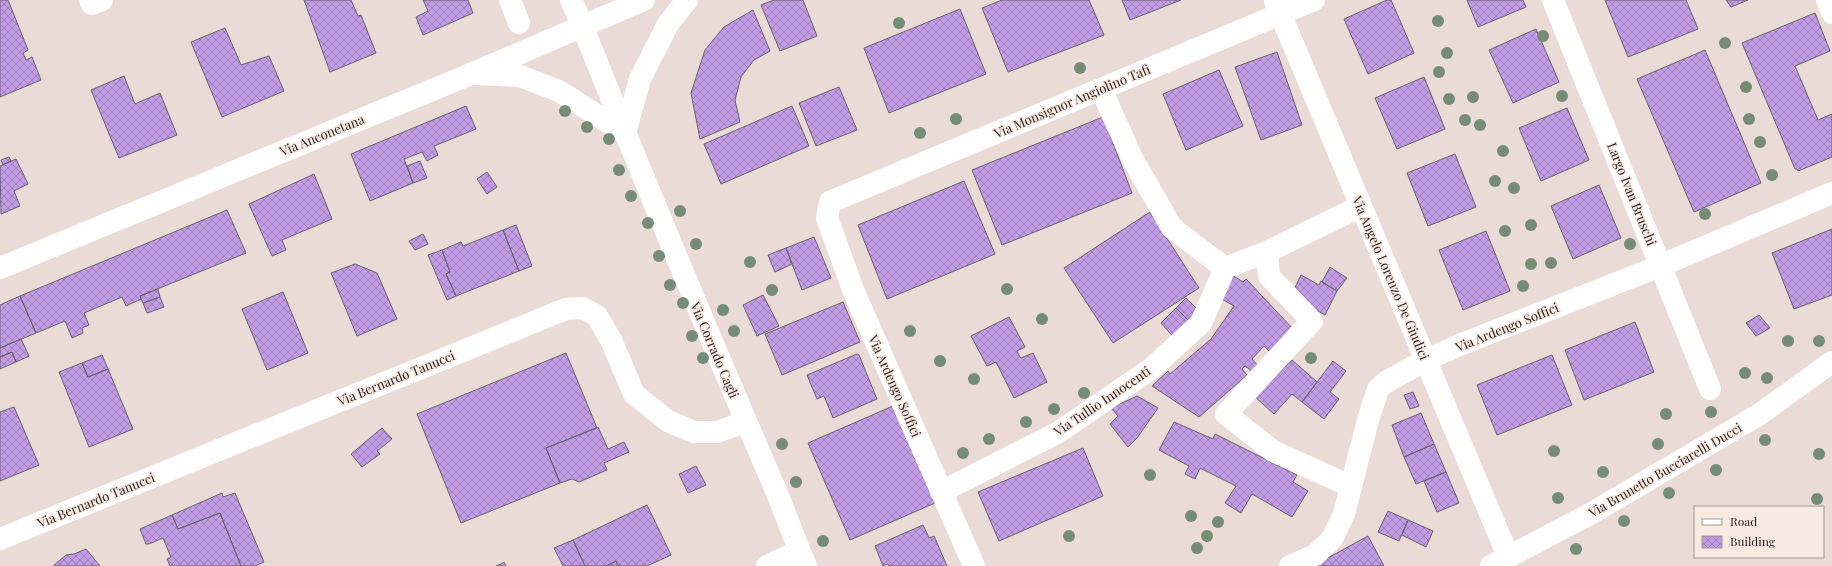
<svg xmlns="http://www.w3.org/2000/svg" width="1832" height="566" viewBox="0 0 1832 566" font-family="'Playfair Display',serif">
  <style>
    .building { fill: url(#building-cross-hatch); stroke: #69636e }
    .lines { fill: none; stroke-linecap: round; stroke-linejoin: round }
    .minor { stroke: #fff; stroke-width: 22 }
    .major { stroke: #fff; stroke-width: 22 }
    .tree { fill: #758d77 }
    .labels { text-anchor: middle; stroke-width: 3; stroke-linejoin: round; paint-order: stroke }
    .street-label { font-size: 13px; fill: #231d1b; stroke: #f8e9e3 }
  </style>
  <defs>
    <pattern id="building-cross-hatch" width="8" height="8" patternUnits="userSpaceOnUse"><rect width="8" height="8" fill="#c29de6"/><path d="M0 0l8 8M0 8l8-8" fill="none" stroke="#9d7fba"/></pattern>
  </defs>
  <rect width="100%" height="100%" fill="#eadbd6"/>
  <!-- building -->
  <path class="building" d="M0,0h8l20,50 -5,3 3,7 6,-3 9,23 -41,17z
    M304,0h47l7,16 3,-1 15,38 -46,19z
    M423,0h45l5,13 -50,22 -7,-18 12,-6z
    M774,0h29l14,36 -37,15 -19,-46z
    M1002,0h87l15,35 -96,37 -26,-64z
    M1122,0h59l-51,20z
    M1387,0h4l23,53 -46,21 -24,-55z
    M1467,0h56l3,7 -48,20z
    M1605,0h81l12,29 -70,28z
    M1726,0h22l-17,7z
    M960,9l26,65 -97,39 -25,-65z
    M753,10l17,41 -16,9 -13,17 -6,23 5,22 -40,17 -9,-46 14,-43 19,-23z
    M1815,13l15,38 -35,15 23,54 14,-6v43l-34,14 -1,-2h-2l-53,-126z
    M225,28l16,37 28,-9 15,35 -62,26 -31,-75z
    M1536,29l23,53 -46,21 -24,-53z
    M1705,50l56,133 -67,29 -57,-133z
    M1277,52l25,73 -41,15 -26,-73z
    M1219,70l24,56 -57,24 -23,-56z
    M124,76l11,28 25,-11 17,42 -58,23 -28,-68z
    M1424,77l21,52 -48,20 -22,-51z
    M839,87l18,43 -41,16 -17,-43z
    M466,106l10,23 -42,17 4,9 -11,6 -5,-9 -18,7 9,24 -43,18 -19,-47z
    M792,106l17,40 -88,38 -17,-40z
    M1567,108l22,52 -48,21 -22,-53z
    M1103,117l29,76 -130,52 -30,-75z
    M1455,154l21,53 -48,19 -21,-53z
    M9,157l2,4 -8,4 -2,-5z
    M16,159l12,25 -14,7 6,15 -19,8 -1,-48z
    M420,161l7,17 -14,5 -6,-17z
    M487,172l10,15 -10,7 -10,-15z
    M314,174l18,45 -50,21 4,10 -14,6 -23,-52z
    M964,181l31,73 -108,45 -29,-74z
    M1599,185l22,53 -48,21 -22,-53z
    M227,210l19,43 -106,43 1,3 -15,7 -4,-9 -38,16 5,12 -7,3 1,5 -11,5 -7,-17 -29,12 -16,-37z
    M1150,212l49,76 -86,55 -49,-75z
    M516,225l16,41 -13,5 -16,-41z
    M1832,229v66l-38,14 -22,-56z
    M503,230l16,41 -63,25 -10,-22 4,-2 -8,-22 19,-8 2,4z
    M1486,231l24,60 -47,19 -24,-60z
    M423,234l5,10 -13,6 -6,-9z
    M814,237l17,41 -29,12 -16,-42z
    M786,248l6,16 -17,8 -7,-17z
    M442,250l8,22 -4,2 10,22 -9,4 -19,-45z
    M355,264l22,9 20,46 -40,17 -26,-63z
    M1330,267l17,11 -10,13 -15,-9z
    M1232,275l11,7 3,-3 47,50 -22,24 -7,-7 -12,13 7,8 -6,5 -8,-6 -3,3 5,6 -48,42 -47,-31 16,-15 2,3 41,-35 23,-33 -14,-8z
    M1301,275l18,10 2,-4 16,10 -12,24 -34,-19z
    M158,289l2,8 -17,6 -3,-7z
    M283,292l25,61 -41,17 -25,-61z
    M763,295l16,31 -22,10 -14,-31z
    M20,296l16,37 -36,15v-43z
    M160,297l4,10 -17,6 -4,-10z
    M1186,298l14,14 -10,10 -14,-14z
    M843,302l17,40 -78,33 -17,-41z
    M1176,308l17,17 -17,15 -15,-17z
    M1759,315l11,13 -14,8 -10,-13z
    M1009,317l16,30 -8,4 3,6 1,1 12,-5 14,29 -33,16 -18,-36 -9,4 -16,-30z
    M1635,322l19,50 -70,28 -19,-50z
    M21,339l8,17 -13,6 -4,-10 -12,5v-9z
    M12,352l4,10 -16,7v-12z
    M566,353l31,75 -51,20 14,35 -99,40 -44,-109z
    M857,354l2,1 18,44 -44,19 -9,-22 -7,3 -10,-24z
    M102,355l6,14 -20,8 -6,-14z
    M1552,355l20,50 -75,30 -20,-50z
    M1292,360l25,22 -15,20 -10,-8 -18,20 -20,-18z
    M1333,361l13,10 -16,21 9,7 -15,20 -22,-17z
    M82,363l6,14 20,-8 25,60 -44,18 -30,-75z
    M1413,392l6,14 -9,3 -6,-14z
    M1137,396l21,12 -21,30 -9,9 -18,-23 8,-8 -7,-8z
    M893,406l42,97 -85,37 -42,-97z
    M14,407l25,58 -39,16v-69z
    M1421,413l13,31 -30,13 -12,-32z
    M1174,422l39,17 2,-5 82,41 -4,7 15,9 -16,26 -40,-23 -11,19 -16,-10 11,-17 -36,-18 -5,11 -10,-5 4,-8 -30,-16z
    M598,427l10,22 16,-7 5,10 -25,11 3,7 -28,12 -7,-3 -12,4 -14,-35z
    M382,428l10,11 -15,12 3,3 -18,13 -11,-13z
    M1434,444l12,28 -30,12 -12,-27z
    M1083,448l20,48 -104,45 -21,-49z
    M696,466l10,19 -18,8 -9,-19z
    M1446,472l13,31 -22,9 -13,-31z
    M222,493l1,4 12,-4 29,69 -9,4h-14l-21,-53 -42,16 -6,-14z
    M647,505l24,50 -24,11h-29l-2,-5 -10,5h-21l-12,-26z
    M1388,511l20,9 -9,21 -21,-9z
    M220,513l21,53h-71l-3,-7 4,-2 -8,-19 -14,6h-3l-6,-15 32,-14 6,14z
    M1408,520l25,11 -7,16 -24,-12z
    M923,525l6,13 5,-2 13,30h-58l-1,-2 -5,2 -8,-20z
    M1368,536l16,30h-71z
    M573,540l12,26h-22l-9,-18z
    M86,549l14,17h-47l13,-11 8,-1z
    M616,561l2,5h-12z
    M504,562l2,4h-10l7,-3z"/>
  <g class="lines">
    <!-- minor -->
    <path class="minor" d="M90,0l2,4 10,-4
      M510,0l9,23
      M571,0l11,25
      M1553,0l157,389
      M1827,0l5,13
      M1275,1l233,555
      M1267,252l2,24 43,45 -86,93 47,37 77,35
      M1225,268l42,-16 94,-46
      M941,492l118,-60 93,-64 49,-45 24,-55 -53,-40 -40,-70 -31,-69
      M0,539l566,-230 17,-1 14,8 14,24 23,54 34,27 26,11h23l28,-10
      M767,566l32,-15
      M974,566l-120,-274 -27,-74 3,-16 484,-202
      M1290,566l25,-11 17,-16 12,-25 24,-94 10,-31 8,-7 40,-22 36,-16 198,-78 172,-73"/>
    <!-- major -->
    <path class="major" d="M582,25c61,153 124,304 189,454 13,29 22,58 35,87
      M476,74l44,2 39,15 66,42
      M625,133l15,-54 28,-55 19,-24
      M0,268l471,-194 173,-74
      M1491,566l101,-53 168,-99 72,-52"/>
  </g>
  <!-- trees -->
  <g class="tree">
    <circle cx="1438" cy="21" r="6"/>
    <circle cx="899" cy="23" r="6"/>
    <circle cx="1543" cy="36" r="6"/>
    <circle cx="1725" cy="43" r="6"/>
    <circle cx="1447" cy="53" r="6"/>
    <circle cx="1080" cy="68" r="6"/>
    <circle cx="1439" cy="72" r="6"/>
    <circle cx="1746" cy="87" r="6"/>
    <circle cx="1562" cy="96" r="6"/>
    <circle cx="1473" cy="97" r="6"/>
    <circle cx="1449" cy="99" r="6"/>
    <circle cx="565" cy="111" r="6"/>
    <circle cx="956" cy="119" r="6"/>
    <circle cx="1749" cy="119" r="6"/>
    <circle cx="1465" cy="120" r="6"/>
    <circle cx="1480" cy="125" r="6"/>
    <circle cx="587" cy="127" r="6"/>
    <circle cx="920" cy="133" r="6"/>
    <circle cx="609" cy="139" r="6"/>
    <circle cx="1760" cy="142" r="6"/>
    <circle cx="1503" cy="151" r="6"/>
    <circle cx="619" cy="170" r="6"/>
    <circle cx="1772" cy="175" r="6"/>
    <circle cx="1495" cy="181" r="6"/>
    <circle cx="1514" cy="188" r="6"/>
    <circle cx="631" cy="196" r="6"/>
    <circle cx="680" cy="211" r="6"/>
    <circle cx="1705" cy="214" r="6"/>
    <circle cx="648" cy="223" r="6"/>
    <circle cx="1531" cy="225" r="6"/>
    <circle cx="1505" cy="231" r="6"/>
    <circle cx="696" cy="244" r="6"/>
    <circle cx="1630" cy="244" r="6"/>
    <circle cx="659" cy="256" r="6"/>
    <circle cx="750" cy="262" r="6"/>
    <circle cx="1551" cy="263" r="6"/>
    <circle cx="1531" cy="264" r="6"/>
    <circle cx="670" cy="285" r="6"/>
    <circle cx="1523" cy="286" r="6"/>
    <circle cx="1007" cy="289" r="6"/>
    <circle cx="772" cy="290" r="6"/>
    <circle cx="683" cy="303" r="6"/>
    <circle cx="723" cy="310" r="6"/>
    <circle cx="1042" cy="319" r="6"/>
    <circle cx="734" cy="331" r="6"/>
    <circle cx="910" cy="331" r="6"/>
    <circle cx="692" cy="336" r="6"/>
    <circle cx="1788" cy="341" r="6"/>
    <circle cx="1819" cy="341" r="6"/>
    <circle cx="703" cy="358" r="6"/>
    <circle cx="1311" cy="358" r="6"/>
    <circle cx="940" cy="361" r="6"/>
    <circle cx="1745" cy="373" r="6"/>
    <circle cx="1767" cy="378" r="6"/>
    <circle cx="974" cy="379" r="6"/>
    <circle cx="1084" cy="393" r="6"/>
    <circle cx="1054" cy="409" r="6"/>
    <circle cx="1711" cy="412" r="6"/>
    <circle cx="1666" cy="414" r="6"/>
    <circle cx="1026" cy="422" r="6"/>
    <circle cx="989" cy="439" r="6"/>
    <circle cx="1765" cy="440" r="6"/>
    <circle cx="782" cy="444" r="6"/>
    <circle cx="1658" cy="444" r="6"/>
    <circle cx="1554" cy="451" r="6"/>
    <circle cx="963" cy="453" r="6"/>
    <circle cx="1819" cy="454" r="6"/>
    <circle cx="1716" cy="470" r="6"/>
    <circle cx="1603" cy="472" r="6"/>
    <circle cx="1150" cy="475" r="6"/>
    <circle cx="796" cy="482" r="6"/>
    <circle cx="1669" cy="493" r="6"/>
    <circle cx="1558" cy="498" r="6"/>
    <circle cx="1817" cy="499" r="6"/>
    <circle cx="1191" cy="516" r="6"/>
    <circle cx="1624" cy="521" r="6"/>
    <circle cx="1218" cy="522" r="6"/>
    <circle cx="1069" cy="536" r="6"/>
    <circle cx="1207" cy="536" r="6"/>
    <circle cx="823" cy="541" r="6"/>
    <circle cx="1197" cy="548" r="6"/>
    <circle cx="1576" cy="549" r="6"/>
  </g>
  <g class="labels">
    <!-- street labels -->
    <g class="street-label">
      <text transform="translate(1072 101) rotate(-23)" y="5">Via Monsignor Angiolino Tafi</text>
      <text transform="translate(322 135) rotate(-22)" y="5">Via Anconetana</text>
      <text transform="translate(1632 194) rotate(68)" y="5">Largo Ivan Bruschi</text>
      <text transform="translate(1391 278) rotate(67)" y="5">Via Angelo Lorenzo De Giudici</text>
      <text transform="translate(1507 327) rotate(-22)" y="5">Via Ardengo Soffici</text>
      <text transform="translate(715 350) rotate(67)" y="5">Via Corrado Cagli</text>
      <text transform="translate(396 378) rotate(-22)" y="5">Via Bernardo Tanucci</text>
      <text transform="translate(895 386) rotate(66)" y="5">Via Ardengo Soffici</text>
      <text transform="translate(1102 401) rotate(-34)" y="5">Via Tullio Innocenti</text>
      <text transform="translate(1665 470) rotate(-30)" y="5">Via Brunetto Bucciarelli Ducci</text>
      <text transform="translate(96 500) rotate(-22)" y="5">Via Bernardo Tanucci</text>
    </g>
  </g>
  <!-- legend -->
  <rect x="1694" y="506" width="130" height="52" fill="#f8e9e3" stroke="#a39793"/>
  <rect x="1702" y="519" width="20" height="6" fill="#ffffff" stroke="#a39793"/>
  <text x="1730" y="526" font-size="12" fill="#231d1b">Road</text>
  <rect x="1702" y="536" width="20" height="12" fill="url(#building-cross-hatch)" stroke="#a39793"/>
  <text x="1730" y="546" font-size="12" fill="#231d1b">Building</text>
</svg>
